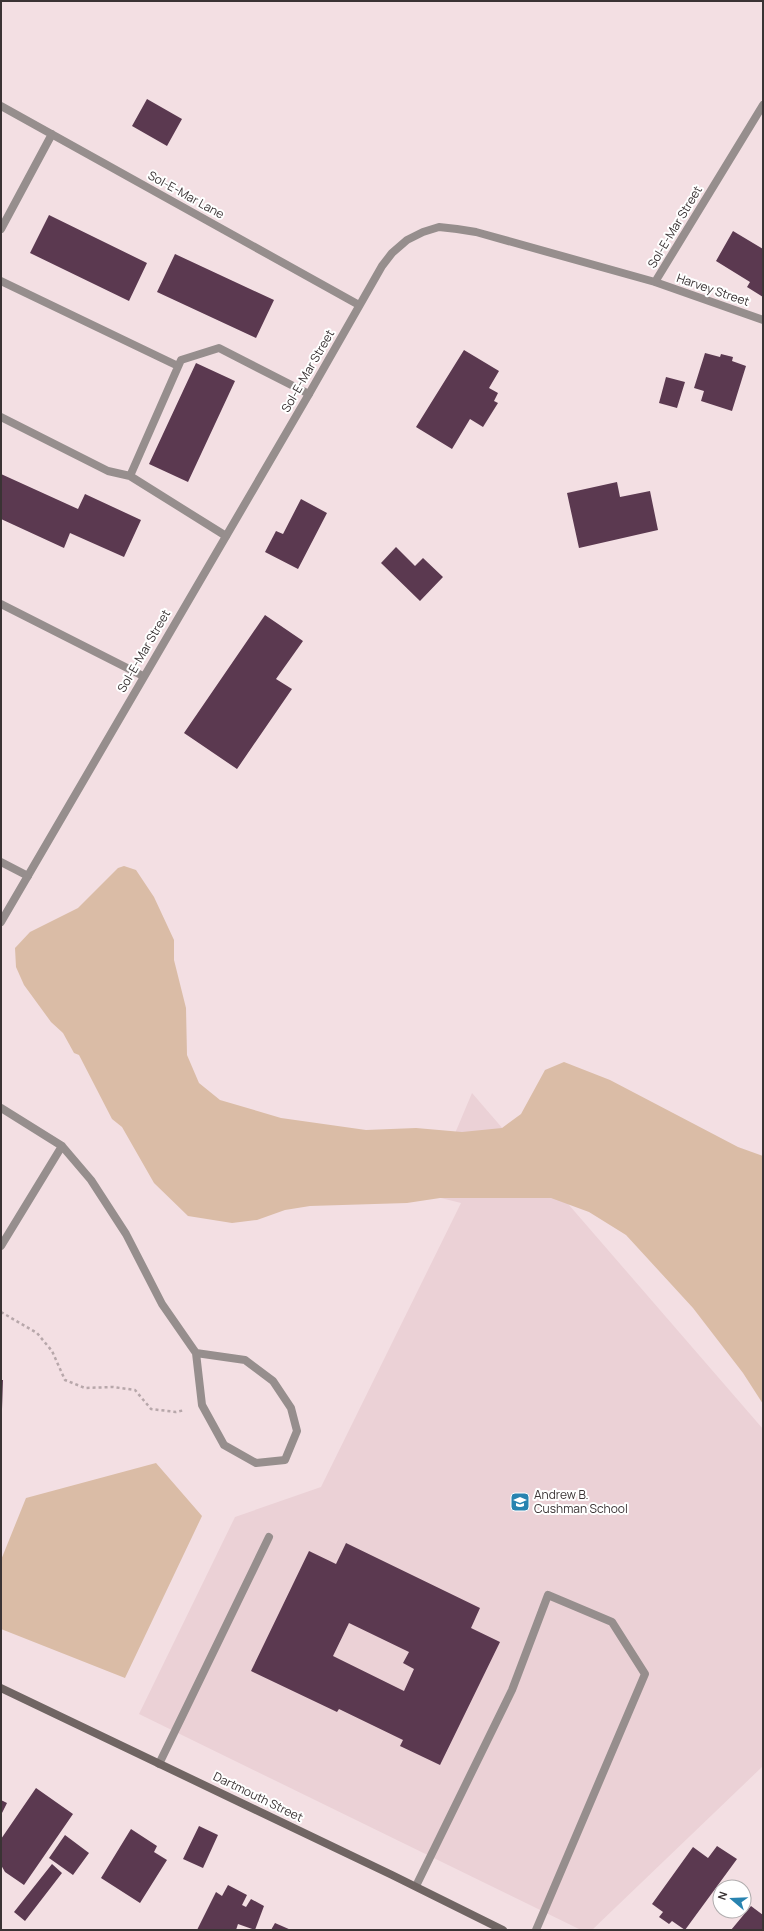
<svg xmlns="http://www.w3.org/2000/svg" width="764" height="1931" viewBox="0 0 764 1931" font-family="Manrope,sans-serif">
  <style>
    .built { fill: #ebd1d6 }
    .green { fill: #dabca6 }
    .building { fill: #5b3950; fill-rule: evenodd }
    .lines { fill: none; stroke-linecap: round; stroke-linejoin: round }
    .path { stroke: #b7a7aa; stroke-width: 2.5; stroke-dasharray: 3 3; stroke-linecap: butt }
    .lane { stroke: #968e8d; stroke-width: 8 }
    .street { stroke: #968e8d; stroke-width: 8 }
    .secondary { stroke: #706563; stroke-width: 8 }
    .labels { text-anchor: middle; stroke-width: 4; stroke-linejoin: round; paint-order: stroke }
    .street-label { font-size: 12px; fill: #3a3334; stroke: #fff }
    .poi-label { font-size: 12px; fill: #3a3334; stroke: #fff; text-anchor: start }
  </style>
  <rect width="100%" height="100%" fill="#f3dfe3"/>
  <!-- built -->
  <path class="built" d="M472,1093l291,336v337l-171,164h-11l-442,-216 96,-197 86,-30 140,-284 -32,-8z"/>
  <!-- green -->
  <path class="green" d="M124,866l12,4 18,27 20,43v20l12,48 1,47 12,28 21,17 61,18 85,12 50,-2 46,4 40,-4 19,-14 24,-44 19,-8 46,18 128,67 25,9v248l-20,-31 -50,-65 -67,-73 -37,-23 -38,-14h-111l-33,5 -97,3 -25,4 -28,10 -25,3 -44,-7 -34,-33 -32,-56 -10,-8 -33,-64 -5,-2 -11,-20 -12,-11 -27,-37 -8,-18 -1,-19 15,-16 48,-24 40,-40z
    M156,1463l46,53 -77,162 -124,-49v-69l25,-62z"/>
  <!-- building -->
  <path class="building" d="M147,99l35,20 -15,27 -35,-20z
    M49,215l98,48 -18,38 -99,-48z
    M733,231l30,18v48l-16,-10 3,-5 -34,-21z
    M175,254l99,46 -18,38 -99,-46z
    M464,350l35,21 -10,17 9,5 -4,8 4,2 -15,24 -13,-8 -18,30 -36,-22z
    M705,353l15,4 1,-3 12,3 -1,4 14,5 -14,45 -31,-10 3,-10 -10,-3z
    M196,363l39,18 -47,101 -39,-18z
    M666,377l19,5 -8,26 -18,-5z
    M1,474l77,35 7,-15 56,26 -17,37 -54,-24 -6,15 -63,-29z
    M617,482l3,15 30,-6 8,39 -79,18 -12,-55z
    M301,499l26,14 -29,56 -33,-17 11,-21 7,3z
    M396,547l19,19 8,-8 20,19 -23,24 -39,-38z
    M265,615l38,26 -27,38 16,10 -55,80 -53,-36z
    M1,1380h2l-1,29h-1z
    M346,1543l134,65 -9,20 29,14 -60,123 -40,-19 3,-6 -64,-31 -2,3 -86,-41 58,-120 27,13zM349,1623l60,29 -6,11 11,6 -10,22 -71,-35z
    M36,1788l37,26 -49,71 -19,-13 -4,-7v-26z
    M1,1800l6,3 -6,12z
    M199,1826l19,9 -15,33 -20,-9z
    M131,1829l26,17 -3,6 13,8 -27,43 -39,-25z
    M65,1835l24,18 -16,22 -24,-17z
    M717,1846l20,13 -52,71 -13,-9 -3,3 -10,-7 4,-5 -11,-8 41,-57 15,11z
    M52,1864l10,9 -37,48 -11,-9z
    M228,1885l19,10 -5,10 4,2 5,-8 13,7 -9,24 -17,-6 -2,6h-39l19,-38 6,4z
    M751,1906l12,9v15h-32z
    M275,1923l16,7h-20z"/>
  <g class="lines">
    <!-- path -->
    <path class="path" d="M1,1312l36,21 15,18 13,29 20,8 28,-1 22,3 16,19 25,3 9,-2"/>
    <!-- lane -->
    <path class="lane" d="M1,106l358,199
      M1,229l51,-95
      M1,281l177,85
      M1,417l107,54 22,5 51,-116 38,-12 90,46
      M130,476l96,60
      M1,604l142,72
      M1,862l27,14
      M1,1108l61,38 29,34 35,54 36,70 34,49 6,52 22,40 32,18 29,-3 12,-29 -6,-23 -18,-27 -28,-21 -49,-7
      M1,1246l61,-100
      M159,1764l110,-227
      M416,1886l96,-196 36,-95 64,27 33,52 -109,256"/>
    <!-- street -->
    <path class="street" d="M655,282l108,-177
      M1,922l308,-528 73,-128 10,-13 15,-13 16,-8 16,-5 18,2 19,3 179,50 108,38"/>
    <!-- secondary -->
    <path class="secondary" d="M1,1688l391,187 111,55"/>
  </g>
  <!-- icons -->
  <defs>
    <symbol id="school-square" viewBox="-11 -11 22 22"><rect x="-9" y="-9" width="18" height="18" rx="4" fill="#2883b0" stroke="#fff"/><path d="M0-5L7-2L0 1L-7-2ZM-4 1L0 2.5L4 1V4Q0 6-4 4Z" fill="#fff"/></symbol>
  </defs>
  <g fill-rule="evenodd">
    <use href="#school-square" x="509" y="1491" width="22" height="22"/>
  </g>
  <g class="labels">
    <!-- street labels -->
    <g class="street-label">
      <text transform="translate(186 195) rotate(29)" y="4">Sol-E-Mar Lane</text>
      <text transform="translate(675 227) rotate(-59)" y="4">Sol-E-Mar Street</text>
      <text transform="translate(713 290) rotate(19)" y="4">Harvey Street</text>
      <text transform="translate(308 371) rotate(-60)" y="4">Sol-E-Mar Street</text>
      <text transform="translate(144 651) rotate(-60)" y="4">Sol-E-Mar Street</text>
      <text transform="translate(258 1797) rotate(26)" y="4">Dartmouth Street</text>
    </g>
    <!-- poi labels -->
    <g class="poi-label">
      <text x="534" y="1499">Andrew B.<tspan x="534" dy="14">Cushman School</tspan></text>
    </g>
  </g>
  <!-- border -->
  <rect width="764" height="1931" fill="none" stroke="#3a3334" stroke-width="4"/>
  <!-- north arrow -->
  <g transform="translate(732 1899) rotate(289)"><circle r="19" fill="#ffffff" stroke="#b0adae"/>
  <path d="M0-3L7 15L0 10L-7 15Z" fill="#2883b0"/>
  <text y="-6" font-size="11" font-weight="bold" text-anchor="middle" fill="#3a3334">N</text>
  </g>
</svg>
